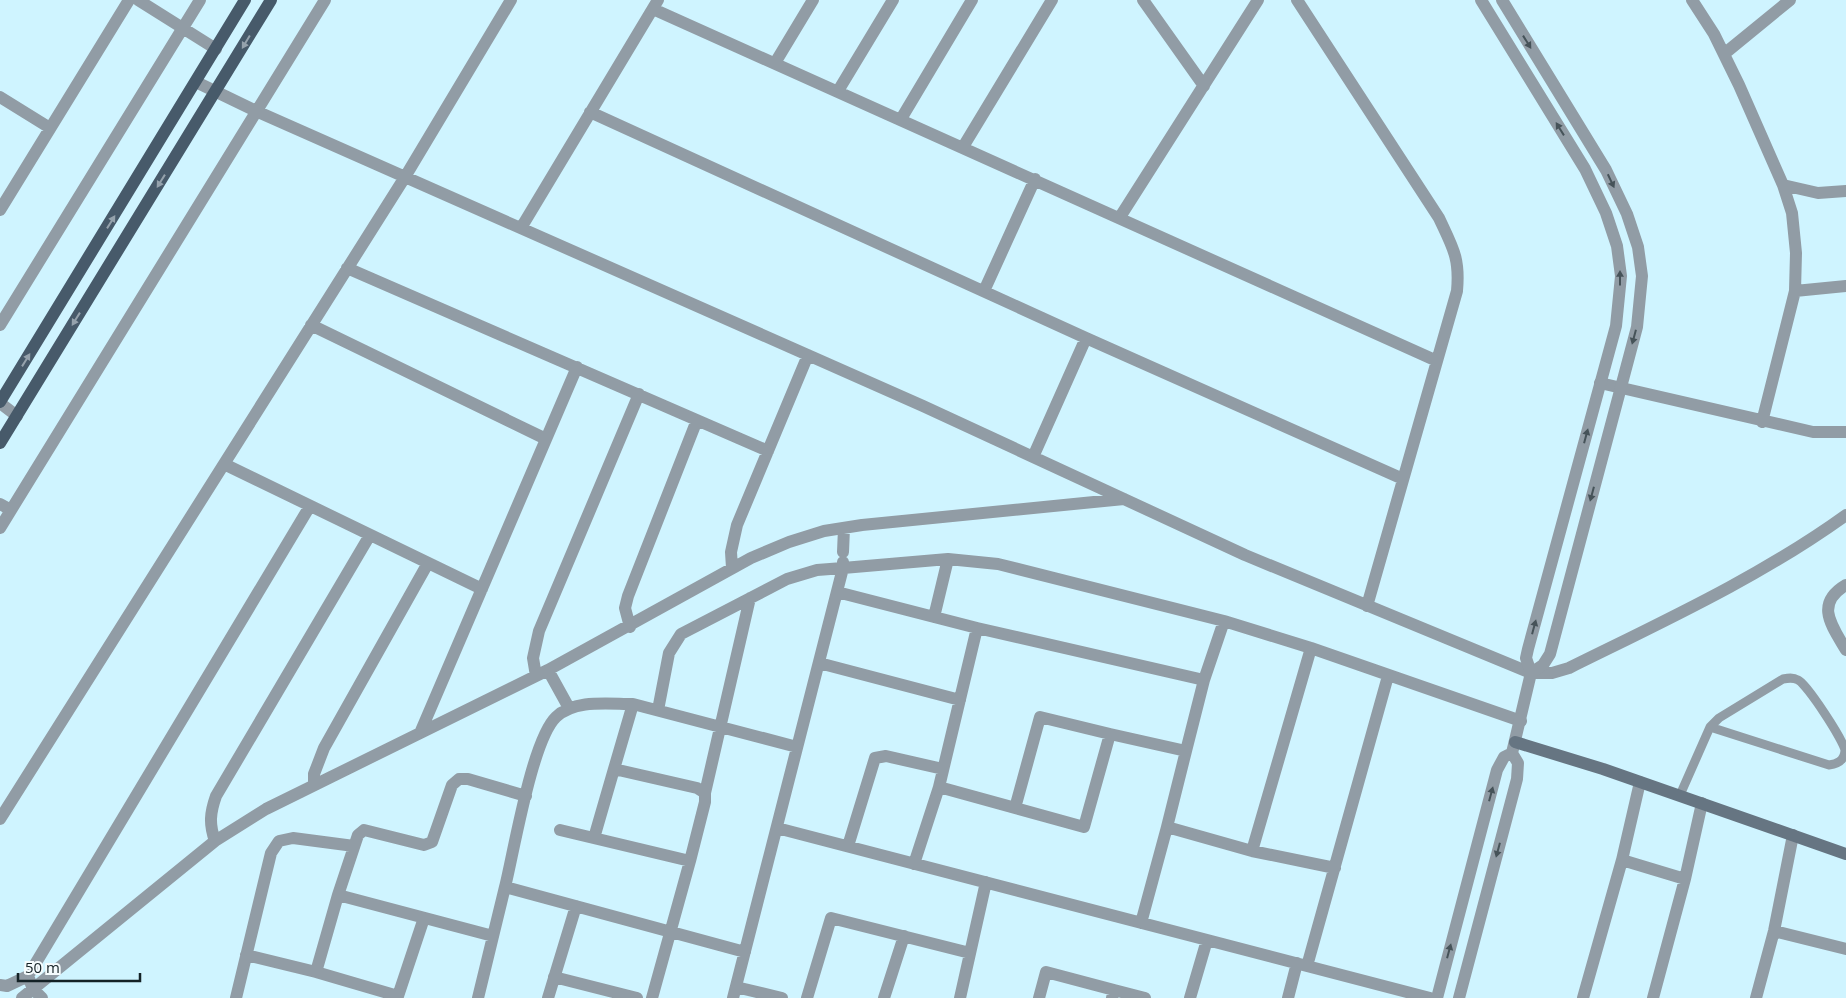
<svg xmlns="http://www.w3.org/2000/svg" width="1846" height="998" viewBox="0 0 1846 998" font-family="'Open Sans',sans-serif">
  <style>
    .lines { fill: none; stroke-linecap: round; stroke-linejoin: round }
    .service { stroke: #919ca5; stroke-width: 9 }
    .minor { stroke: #919ca5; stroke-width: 12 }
    .tertiary { stroke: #919ca5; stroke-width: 12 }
    .secondary { stroke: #667582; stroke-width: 12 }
    .primary { stroke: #475a6a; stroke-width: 12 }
    .oneway { fill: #95a2ac }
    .oneway2 { fill: #465359 }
  </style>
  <rect width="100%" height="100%" fill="#cff4ff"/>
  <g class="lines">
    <!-- service -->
    <path class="service" d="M1680,795l30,-68 9,-9 64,-39c5,-1 10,-2 15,1 8,3 47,62 47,71 -1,10 -8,13 -16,14l-119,-38"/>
    <!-- minor -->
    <path class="minor" d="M138,0l78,49
      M1143,0l61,86
      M1297,0l142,218c14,30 21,40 18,73l-90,315
      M1692,0l22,34 25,51 44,100 9,28 4,40 -1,38 -33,131
      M653,9l784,352
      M1724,54l66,-54
      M775,63l38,-63
      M196,82l60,29 667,295 322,149 286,118h21l17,-5c95,-47 191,-91 277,-153
      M838,91l55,-91
      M0,97l50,31
      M590,112l496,226 317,141
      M901,119l71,-119
      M963,147l89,-147
      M1783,185l35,8 28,-2
      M0,210l129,-210
      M1120,217l138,-217
      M521,228l137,-228
      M347,268l421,183
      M984,291l51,-112
      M1795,291l51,-5
      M0,325l200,-325
      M311,325l235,114
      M1600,383l213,49h33
      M0,403l17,13
      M1033,457l53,-119
      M224,464l258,125
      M0,504l11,6
      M0,528l325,-528
      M843,552l1,-24
      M732,568l-1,-16 6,-27 71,-170
      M1846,585c-32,19 -14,41 0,65
      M837,592l140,36
      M934,617l14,-58
      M630,627l-5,-19 3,-12 69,-176
      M819,663l141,37
      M548,670l21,38
      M536,676l-3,-18 6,-27 100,-237
      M1204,680l20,-59
      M658,710l11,-57 12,-19 106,-55 30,-9 26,-2v-6
      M420,733l157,-366
      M314,785v-11l10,-26 104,-185
      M705,793l45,-195
      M1015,808l25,-91 70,17
      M0,819l405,-642 106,-177
      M1167,827l19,-76 -76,-17 -26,93 -145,-40 38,-159 227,52 -18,71
      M777,828l653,170
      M560,830l130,31 15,-59v-9l-8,-5 -83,-19 19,-65 164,43
      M594,838l20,-69
      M215,841c-6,-17 -5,-28 1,-45l154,-261
      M848,846l27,-88 11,-2 57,13
      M1252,851l59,-203
      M1622,860l18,-78
      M914,864l25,-77
      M1685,879l17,-76
      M505,887l240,65
      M338,895l20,-60 6,-5 60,15 8,-3 20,-57 7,-6h9l58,17
      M424,918l-26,78 -82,-24 22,-77 155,41
      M1141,923l26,-96 85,24 83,17
      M1774,931l72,18
      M246,955l70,17
      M1307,966l81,-290
      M554,977l83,21
      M0,985l7,1 21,-10
      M736,987l46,11
      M22,998l193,-157 51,-32 282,-139 203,-112 38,-16 35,-11 38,-6 262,-26
      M42,998l-9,-9 -5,-13 282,-470
      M236,998l35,-145 8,-12 14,-3 61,8
      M478,998c9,-37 18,-74 27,-111 9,-36 27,-147 51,-170 19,-18 52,-13 77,-13
      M548,998l28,-92
      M652,998l38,-137
      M733,998l110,-430 105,-9 50,5 226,57 87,27 210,73
      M807,998l24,-80 139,35
      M884,998l20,-62
      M960,998l26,-116
      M1039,998l7,-26 68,18
      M1112,998l2,-8 31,8
      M1190,998l17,-58
      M1288,998l9,-35
      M1583,998l39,-138 63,19 -32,119
      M1756,998l18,-67 19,-96"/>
    <!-- tertiary -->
    <path class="tertiary" d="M1481,0l104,169 21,44 11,33 4,30 -5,50 -88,323 -2,9 5,15
      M1502,0l104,170 21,44 11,33 4,29 -5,51 -87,327 -7,11 -12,8
      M1437,998l60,-228 7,-13 8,-4
      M1459,998l58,-219 1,-16 -6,-10 19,-80"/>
    <!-- secondary -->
    <path class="secondary" d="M1515,742l88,27 243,85"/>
    <!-- primary -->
    <path class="primary" d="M0,402l245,-402
      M0,443l271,-443"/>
  </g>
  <!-- one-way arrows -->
  <defs><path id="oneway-solid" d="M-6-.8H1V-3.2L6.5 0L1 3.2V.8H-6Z" transform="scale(1.25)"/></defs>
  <g class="oneway">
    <use href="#oneway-solid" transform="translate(246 42) rotate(121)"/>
    <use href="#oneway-solid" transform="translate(161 181) rotate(122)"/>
    <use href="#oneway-solid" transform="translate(111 222) rotate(-58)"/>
    <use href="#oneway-solid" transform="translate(76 319) rotate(122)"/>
    <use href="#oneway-solid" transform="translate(26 360) rotate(-58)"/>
  </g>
  <g class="oneway2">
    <use href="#oneway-solid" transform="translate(1527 42) rotate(58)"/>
    <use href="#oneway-solid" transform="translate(1560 129) rotate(-122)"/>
    <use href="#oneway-solid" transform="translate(1611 181) rotate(65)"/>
    <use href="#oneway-solid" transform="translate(1620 278) rotate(-90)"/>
    <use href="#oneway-solid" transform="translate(1634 337) rotate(105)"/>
    <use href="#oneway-solid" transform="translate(1586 436) rotate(-75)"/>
    <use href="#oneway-solid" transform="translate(1592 494) rotate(105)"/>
    <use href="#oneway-solid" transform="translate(1534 627) rotate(-75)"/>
    <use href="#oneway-solid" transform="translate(1491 794) rotate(-75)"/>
    <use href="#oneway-solid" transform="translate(1498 850) rotate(105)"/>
    <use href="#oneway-solid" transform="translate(1449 951) rotate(-75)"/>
  </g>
  <!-- scale -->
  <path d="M18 973v8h122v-8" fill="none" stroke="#142226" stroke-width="2.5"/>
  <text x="25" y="973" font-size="15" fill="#142226" stroke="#f4fbfd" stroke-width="4" paint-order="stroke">50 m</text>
</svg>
